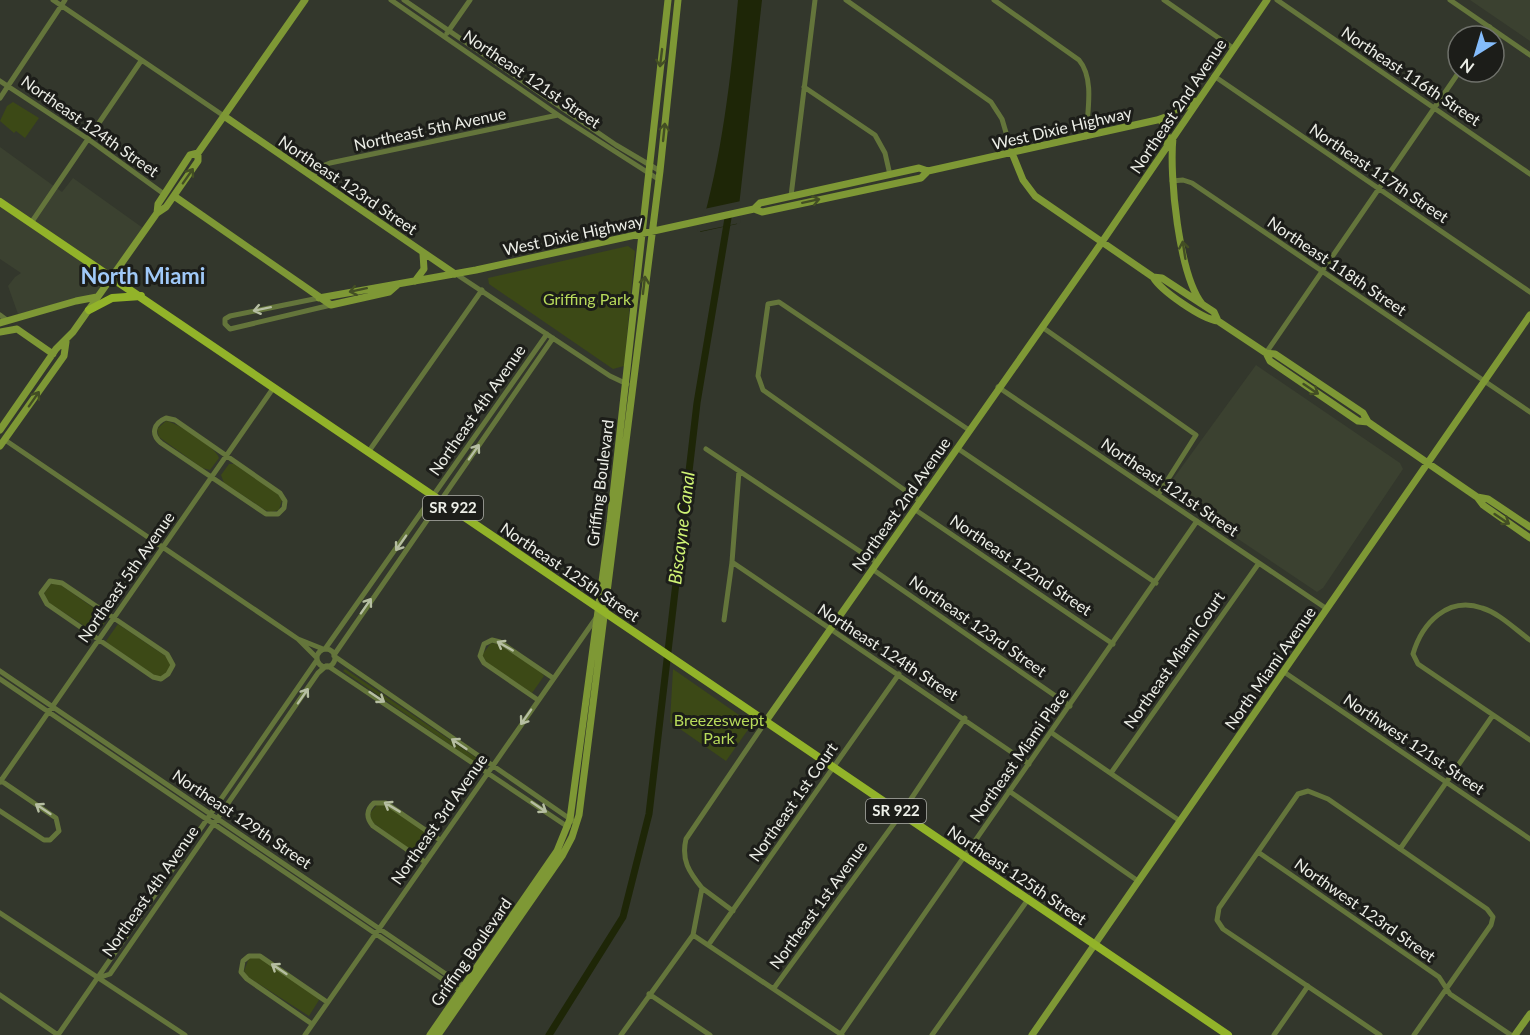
<svg xmlns="http://www.w3.org/2000/svg" width="1530" height="1035" viewBox="0 0 1530 1035" font-family="Lato,sans-serif">
  <style>
    .built { fill: #3b4130 }
    .green { fill: #3c4916 }
    .water { fill: #1e2607 }
    .pier { fill: #33372c }
    .lines { fill: none; stroke-linecap: round; stroke-linejoin: round }
    .canal { stroke: #1e2607; stroke-width: 7 }
    .street { stroke: #64753b; stroke-width: 5 }
    .secondary { stroke: #7e9835; stroke-width: 7 }
    .primary { stroke: #92b329; stroke-width: 8 }
    .oneway { stroke: #434e24 }
    .oneway2 { stroke: #b6bea2 }
    .labels { text-anchor: middle; stroke-width: 6; stroke-linejoin: round; paint-order: stroke }
    .shield { fill: #1c1d19; stroke: #aeafa9; stroke-width: 1.5 }
    .shield-label { font-size: 15px; font-weight: bold; fill: #eceee7 }
    .street-label { font-size: 16px; fill: #eceee7; stroke: #1c1d19 }
    .park-label { font-size: 16px; fill: #b8db5b; stroke: #1c1d19 }
    .water-label { font-size: 18px; font-style: italic; fill: #d0f475; stroke: #1c1d19 }
    .district-label { font-size: 22px; font-weight: bold; fill: #a0c9f8; stroke: #1c1d19 }
  </style>
  <rect width="100%" height="100%" fill="#33372c"/>
  <!-- built -->
  <path class="built" d="M1470,0h60v41z
    M0,147l62,45 11,-14 70,50 -48,69 -77,17 -10,-28 7,-9 6,-4 -21,-14z
    M1256,365l144,98 3,6 -80,119 -6,4 -152,-102z"/>
  <!-- green -->
  <path class="green" d="M13,102l26,16 -14,20 -9,-7 -2,2 -14,-12 7,-15z
    M628,246l7,5 -11,115 -11,3 -124,-85 -1,-6z
    M166,421c12,2 50,26 53,37l-9,12 -8,-2 -43,-31 -2,-8z
    M229,464h5l42,28 6,8 -3,10 -8,2 -6,-2 -41,-27 -3,-8z
    M58,583l50,35 -11,16 -48,-31 -5,-10 7,-9z
    M118,624l49,33 4,7 -2,7 -9,6 -6,-2 -45,-31 -3,-3z
    M491,643l7,1 42,27 4,5 -12,17 -45,-30 -5,-8z
    M345,669l136,92v2l-3,1 -135,-93z
    M673,669l79,55 -26,37 -56,-39z
    M377,805h10l43,31 2,3 -11,15 -6,-1 -43,-31 -2,-9z
    M249,958h11l58,40 1,2 -10,16 -61,-39 -4,-6z"/>
  <!-- water -->
  <path class="water" d="M738,0h24l-25,224 -37,8c22,-75 31,-155 38,-232z"/>
  <!-- pier -->
  <path class="pier" d="M741,201l-1,22 -43,9 7,-23z"/>
  <g class="lines">
    <!-- canal -->
    <path class="canal" d="M549,1035l74,-118 26,-103 48,-411 31,-185"/>
    <!-- street -->
    <path class="street" d="M53,0l171,116
      M391,0l167,115 100,64
      M404,0l212,145 44,26
      M846,0l145,102 11,17 10,34
      M994,0l85,60c16,19 8,53 7,77
      M1164,0l69,48
      M1277,0l253,174
      M1450,0l80,55
      M447,33l23,-33
      M1484,36l6,-9
      M1214,76l316,216
      M0,81l88,58 76,55
      M804,87l71,48 10,18 5,22
      M0,98l65,-98
      M312,177l8,-10 10,-4 228,-48
      M1172,181l11,-1 9,3 338,229
      M791,196l24,-196
      M31,223l110,-162
      M456,274l154,102 17,8
      M319,298l-89,18 -5,3v5l5,5 101,-24
      M0,315l8,6
      M1042,327l154,108 -38,60
      M1266,353l193,-281
      M998,387l329,222
      M166,418l9,2 105,73 5,8 -1,7 -6,6h-12l-105,-71c-11,-9 -7,-20 5,-25z
      M5,440l293,199 19,19
      M957,448l199,135
      M706,449l170,113
      M369,451l113,-161
      M920,501l-157,-111 -5,-14 10,-72 11,-2 190,128
      M914,509l199,135
      M732,562l297,202
      M872,569l198,137
      M50,581l12,2 105,71 6,11 -5,9 -7,5 -8,-2 -106,-73 -6,-11z
      M724,620l8,-58 7,-91
      M298,639l25,10
      M1530,640c-14,-10 -31,-27 -48,-32 -34,-12 -60,15 -69,46l5,10 112,76
      M325,649l222,-315
      M317 658a9 9 0 1 1 18 0a9 9 0 1 1-18 0Z
      M334,655l219,-317
      M334,656l239,165
      M328,666l240,161
      M0,671l465,316
      M1284,672l246,167
      M0,679l463,314
      M538,700l-54,-37 -4,-7 4,-12 8,-4 8,2 53,36
      M1052,733l128,88
      M1111,773l148,-210
      M0,780l56,38 3,13 -9,9h-6l-44,-29
      M0,782l274,-395
      M1009,791l129,90
      M1400,849l93,-134
      M1258,852l181,125 11,17 61,41
      M425,862l-52,-36c-7,-8 -7,-16 1,-23h12l54,37
      M702,888l31,23
      M0,913l185,122
      M693,935l149,100
      M709,944l190,-270
      M98,978l12,-4 208,-301 8,-7
      M774,988l127,-174 64,-96
      M649,994l61,41
      M0,995l58,40
      M312,1024l-65,-45 -6,-7 2,-11 6,-5h11l67,46
      M841,1034l356,-513
      M58,1035l259,-375
      M305,1035l291,-417
      M621,1035l72,-100 9,-47c-13,-16 -21,-28 -16,-49l80,-118
      M932,1035l97,-137
      M1274,1035l34,-49
      M1380,1035l-157,-106 -6,-9 2,-12 79,-114 10,-3 20,8 159,110 6,8 -2,8 -77,110"/>
    <!-- secondary -->
    <path class="secondary" d="M224,116l231,158
      M1160,119l7,11v14
      M1173,138c-4,38 6,136 29,166
      M1012,153l11,27 12,16 118,81c8,14 49,42 65,44l48,32 4,8 88,60 10,1
      M174,196l157,109 58,-13 8,-7
      M754,209l6,-6 159,-35 9,3 229,-51 17,-6 20,-13
      M157,213l1,-9 32,-49 8,-2
      M1153,277l9,1 52,34 4,9
      M415,281l9,-12 -1,-15
      M319,298l157,-28 278,-61 8,3 159,-34 7,-7
      M0,323l76,-22 21,-4
      M0,332l17,-3 36,25
      M1266,353l9,1 88,59 5,9 109,75 6,8 47,33
      M0,430l56,-81 17,-17 84,-119 9,-6 32,-46v-8l107,-153
      M0,446l64,-90 2,-14
      M1477,497l11,2 42,28
      M766,721l336,-479 165,-242
      M430,1035l127,-184 13,-32 40,-297 58,-522
      M438,1035l124,-179 10,-19 7,-22 81,-644 18,-171
      M1032,1035l498,-720
      M1515,1035l15,-21"/>
    <!-- primary -->
    <path class="primary" d="M0,202l1228,833
      M89,310l23,-12 29,-2"/>
  </g>
  <!-- one-way arrows -->
  <defs><path id="oneway-shaft" d="M-6 0H5M1.5-3L5.5 0L1.5 3" fill="none" stroke-width="1.6" stroke-linecap="round" stroke-linejoin="round" transform="scale(1.5)"/></defs>
  <g class="oneway">
    <use href="#oneway-shaft" transform="translate(661 58) rotate(97)"/>
    <use href="#oneway-shaft" transform="translate(664 132) rotate(-84)"/>
    <use href="#oneway-shaft" transform="translate(188 176) rotate(-55)"/>
    <use href="#oneway-shaft" transform="translate(811 201) rotate(-12)"/>
    <use href="#oneway-shaft" transform="translate(1184 250) rotate(-99)"/>
    <use href="#oneway-shaft" transform="translate(644 285) rotate(-83)"/>
    <use href="#oneway-shaft" transform="translate(358 290) rotate(168)"/>
    <use href="#oneway-shaft" transform="translate(1311 389) rotate(34)"/>
    <use href="#oneway-shaft" transform="translate(34 399) rotate(-55)"/>
    <use href="#oneway-shaft" transform="translate(1502 519) rotate(34)"/>
  </g>
  <g class="oneway2">
    <use href="#oneway-shaft" transform="translate(262 309) rotate(168)"/>
    <use href="#oneway-shaft" transform="translate(474 452) rotate(-55)"/>
    <use href="#oneway-shaft" transform="translate(401 543) rotate(125)"/>
    <use href="#oneway-shaft" transform="translate(366 606) rotate(-55)"/>
    <use href="#oneway-shaft" transform="translate(505 646) rotate(-150)"/>
    <use href="#oneway-shaft" transform="translate(303 696) rotate(-55)"/>
    <use href="#oneway-shaft" transform="translate(377 697) rotate(34)"/>
    <use href="#oneway-shaft" transform="translate(526 717) rotate(125)"/>
    <use href="#oneway-shaft" transform="translate(459 744) rotate(-146)"/>
    <use href="#oneway-shaft" transform="translate(392 807) rotate(-149)"/>
    <use href="#oneway-shaft" transform="translate(539 807) rotate(34)"/>
    <use href="#oneway-shaft" transform="translate(43 809) rotate(-146)"/>
    <use href="#oneway-shaft" transform="translate(279 969) rotate(-146)"/>
  </g>
  <g class="labels">
    <!-- shield labels -->
    <g class="shield">
      <rect x="423" y="496" width="60" height="24" rx="4.5"/>
      <rect x="866" y="799" width="60" height="24" rx="4.5"/>
    </g>
    <g class="shield-label">
      <text x="453" y="513">SR 922</text>
      <text x="896" y="816">SR 922</text>
    </g>
    <!-- street labels -->
    <g class="street-label">
      <text transform="translate(1411 76) rotate(34)" y="6">Northeast 116th Street</text>
      <text transform="translate(532 79) rotate(34)" y="6">Northeast 121st Street</text>
      <text transform="translate(1178 106) rotate(-56)" y="6">Northeast 2nd Avenue</text>
      <text transform="translate(90 126) rotate(35)" y="6">Northeast 124th Street</text>
      <text transform="translate(1062 128) rotate(-13)" y="6">West Dixie Highway</text>
      <text transform="translate(430 129) rotate(-12)" y="6">Northeast 5th Avenue</text>
      <text transform="translate(1379 173) rotate(34)" y="6">Northeast 117th Street</text>
      <text transform="translate(348 185) rotate(34)" y="6">Northeast 123rd Street</text>
      <text transform="translate(573 235) rotate(-12)" y="6">West Dixie Highway</text>
      <text transform="translate(1337 266) rotate(34)" y="6">Northeast 118th Street</text>
      <text transform="translate(477 410) rotate(-55)" y="6">Northeast 4th Avenue</text>
      <text transform="translate(600 483) rotate(-83)" y="6">Griffing Boulevard</text>
      <text transform="translate(1170 487) rotate(34)" y="6">Northeast 121st Street</text>
      <text transform="translate(901 504) rotate(-55)" y="6">Northeast 2nd Avenue</text>
      <text transform="translate(1021 565) rotate(34)" y="6">Northeast 122nd Street</text>
      <text transform="translate(570 572) rotate(34)" y="6">Northeast 125th Street</text>
      <text transform="translate(126 577) rotate(-55)" y="6">Northeast 5th Avenue</text>
      <text transform="translate(978 626) rotate(35)" y="6">Northeast 123rd Street</text>
      <text transform="translate(888 652) rotate(33)" y="6">Northeast 124th Street</text>
      <text transform="translate(1174 660) rotate(-55)" y="6">Northeast Miami Court</text>
      <text transform="translate(1270 668) rotate(-55)" y="6">North Miami Avenue</text>
      <text transform="translate(1414 744) rotate(34)" y="6">Northwest 121st Street</text>
      <text transform="translate(1019 755) rotate(-55)" y="6">Northeast Miami Place</text>
      <text transform="translate(793 802) rotate(-55)" y="6">Northeast 1st Court</text>
      <text transform="translate(242 819) rotate(34)" y="6">Northeast 129th Street</text>
      <text transform="translate(439 819) rotate(-55)" y="6">Northeast 3rd Avenue</text>
      <text transform="translate(1017 875) rotate(34)" y="6">Northeast 125th Street</text>
      <text transform="translate(150 891) rotate(-55)" y="6">Northeast 4th Avenue</text>
      <text transform="translate(818 905) rotate(-54)" y="6">Northeast 1st Avenue</text>
      <text transform="translate(1365 910) rotate(35)" y="6">Northwest 123rd Street</text>
      <text transform="translate(471 952) rotate(-55)" y="6">Griffing Boulevard</text>
    </g>
    <!-- park labels -->
    <g class="park-label">
      <text x="587" y="305">Griffing Park</text>
      <text x="719" y="726">Breezeswept<tspan x="719" dy="18">Park</tspan></text>
    </g>
    <!-- water labels -->
    <g class="water-label">
      <text transform="translate(682 528) rotate(-83)" y="6">Biscayne Canal</text>
    </g>
    <!-- district labels -->
    <g class="district-label">
      <text x="143" y="284">North Miami</text>
    </g>
  </g>
  <!-- north arrow -->
  <g transform="translate(1476 54) rotate(217)"><circle r="28" fill="#1c1d19" stroke="#6f716b" stroke-width="1.5"/>
  <path d="M0-4.5L10 22L0 15L-10 22Z" fill="#84bcfb"/>
  <text y="-9" font-size="16" font-weight="bold" text-anchor="middle" fill="#eceee7">N</text>
  </g>
</svg>
